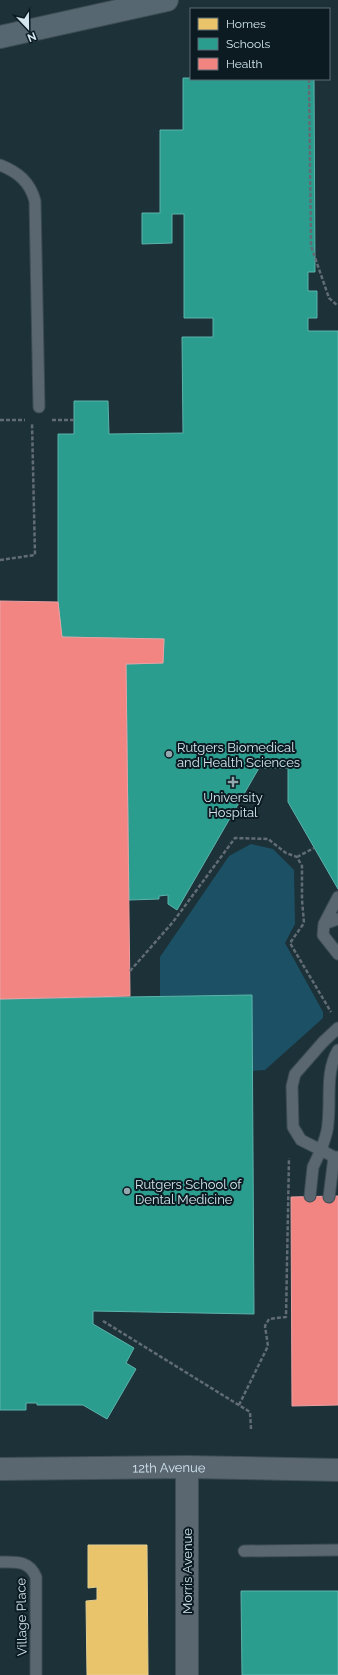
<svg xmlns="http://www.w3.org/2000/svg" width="338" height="1675" viewBox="0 0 338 1675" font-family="Raleway,sans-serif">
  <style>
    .green { fill: #1c5165 }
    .homes { fill: #e9c46a; stroke: #e2ce92 }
    .schools { fill: #2a9d8f; stroke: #5db3ac }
    .health { fill: #f28482; stroke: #e9a1a3 }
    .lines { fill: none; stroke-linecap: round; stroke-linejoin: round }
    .service-casing { stroke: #3d4d53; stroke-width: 13 }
    .minor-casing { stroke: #3d4d53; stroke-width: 24 }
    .tertiary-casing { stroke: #3d4d53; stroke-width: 24 }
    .primary-casing { stroke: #3d4d53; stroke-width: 24 }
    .path { stroke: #616c74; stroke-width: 2.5; stroke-dasharray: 4 2; stroke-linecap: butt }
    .service { stroke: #5a6771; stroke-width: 11 }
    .minor { stroke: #5a6771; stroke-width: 22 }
    .tertiary { stroke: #5a6771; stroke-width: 22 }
    .primary { stroke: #576772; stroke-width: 22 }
    .poi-dot { fill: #93a7af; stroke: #0c1b22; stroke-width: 1.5 }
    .labels { text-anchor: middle; stroke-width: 4; stroke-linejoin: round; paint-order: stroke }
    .poi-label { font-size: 13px; fill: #d3e6ef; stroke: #0c1b22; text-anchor: start }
    .street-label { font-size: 13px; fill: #d3e6ef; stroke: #0c1b22 }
  </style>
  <rect width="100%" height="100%" fill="#1d3138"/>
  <!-- green -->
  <path class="green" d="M251,844l22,5 21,21 1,54 -10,19 38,69v6l-58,52 -13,1v-76l-92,1v-39l69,-101z"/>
  <!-- homes -->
  <path class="homes" d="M88,1545h59l1,130h-61l-1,-74 11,-1v-13l-9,1z"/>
  <!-- schools -->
  <path class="schools" d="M183,78l131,1 1,193h-7v19h9v27h-9v13h30v558l-50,-87v-34h-29l-82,142 -9,-6v-9l-9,1v3l-30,1 -3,-236 37,-1 1,-24 -102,-2 -4,-35v-168h16v-33h34l1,33 74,-1 -1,-96h31v-19h-29v-104h-12v29l-30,1v-31h18v-83h23z
    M252,995l2,319 -161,-3v13l41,24 -8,15 10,6 -29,50 -24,-14h-46v-2h-11v7h-26v-411z
    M241,1591h97v84h-96z"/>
  <!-- health -->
  <path class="health" d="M0,601l58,1 4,35 102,2 -1,24 -37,1 4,332 -130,3z
    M338,1196v209l-46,1 -1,-209z"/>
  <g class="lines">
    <defs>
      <path id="service" d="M0,165c18,7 30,17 35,36l4,206
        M338,919l-14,5 -1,11 15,19
        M324,924l14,-27
        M338,1050c-13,22 -7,49 -10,73 0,9 -4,18 -7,27l13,7h4
        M310,1196l3,-29 8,-17 -20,-10 -8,-13 -1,-41 3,-12 28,-32 15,-14
        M329,1197l5,-40
        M244,1551l94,-1
        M0,1562c15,0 29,-2 36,15v98"/>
      <path id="minor" d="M187,1467v208"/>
      <g id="tertiary">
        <path id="s1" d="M0,1469l187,-2 151,3"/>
      </g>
      <path id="primary" d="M0,37l167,-37"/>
    </defs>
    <!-- service casing -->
    <use href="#service" class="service-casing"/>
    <!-- minor casing -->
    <use href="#minor" class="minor-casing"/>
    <!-- tertiary casing -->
    <use href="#tertiary" class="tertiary-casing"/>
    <!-- primary casing -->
    <use href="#primary" class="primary-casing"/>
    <!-- path -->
    <path class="path" d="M309,79l2,167 18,52 9,8
      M0,420h25
      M52,420h22
      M0,560l35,-5 -3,-132
      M297,857l17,-9
      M130,971l43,-49 62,-84 33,1 18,14 11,4 5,9v34l2,23 -14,20 41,69
      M103,1321l147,91 1,17
      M239,1405l29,-59 -3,-20 4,-7 17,-2 3,-159"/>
    <!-- service -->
    <use href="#service" class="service"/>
    <!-- minor -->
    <use href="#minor" class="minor"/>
    <!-- tertiary -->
    <use href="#tertiary" class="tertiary"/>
    <!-- primary -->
    <use href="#primary" class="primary"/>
  </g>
  <!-- markers -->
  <g class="poi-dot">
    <circle cx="169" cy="754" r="4"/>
    <path d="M231 776h4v4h4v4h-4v4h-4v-4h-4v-4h4z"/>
    <circle cx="127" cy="1191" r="4"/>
  </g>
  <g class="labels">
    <!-- poi labels -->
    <g class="poi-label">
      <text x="177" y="752">Rutgers Biomedical<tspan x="177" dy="15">and Health Sciences</tspan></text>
      <text x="233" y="802" text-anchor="middle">University<tspan x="233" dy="15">Hospital</tspan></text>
      <text x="135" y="1189">Rutgers School of<tspan x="135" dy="15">Dental Medicine</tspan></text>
    </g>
    <!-- street labels -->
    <g class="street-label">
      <text dy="5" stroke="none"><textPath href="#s1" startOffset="169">12th Avenue</textPath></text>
      <text transform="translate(187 1571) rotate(-90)" y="5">Morris Avenue</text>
      <text transform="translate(21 1617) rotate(-91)" y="5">Village Place</text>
    </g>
  </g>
  <!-- legend -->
  <rect x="190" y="8" width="140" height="72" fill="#0c1b22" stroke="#5c6c74"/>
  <rect x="198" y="18" width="20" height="12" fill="#e9c46a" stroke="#5c6c74"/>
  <text x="226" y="28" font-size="12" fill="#d3e6ef">Homes</text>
  <rect x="198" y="38" width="20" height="12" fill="#2a9d8f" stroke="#5c6c74"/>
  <text x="226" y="48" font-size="12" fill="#d3e6ef">Schools</text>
  <rect x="198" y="58" width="20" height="12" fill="#f28482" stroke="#5c6c74"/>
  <text x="226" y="68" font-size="12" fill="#d3e6ef">Health</text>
  <!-- north arrow -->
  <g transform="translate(28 28) rotate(158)" stroke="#0c1b22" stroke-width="3" paint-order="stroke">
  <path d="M0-3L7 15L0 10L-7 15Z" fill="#d3e6ef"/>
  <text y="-6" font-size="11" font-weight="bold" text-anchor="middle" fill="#d3e6ef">N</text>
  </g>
</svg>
